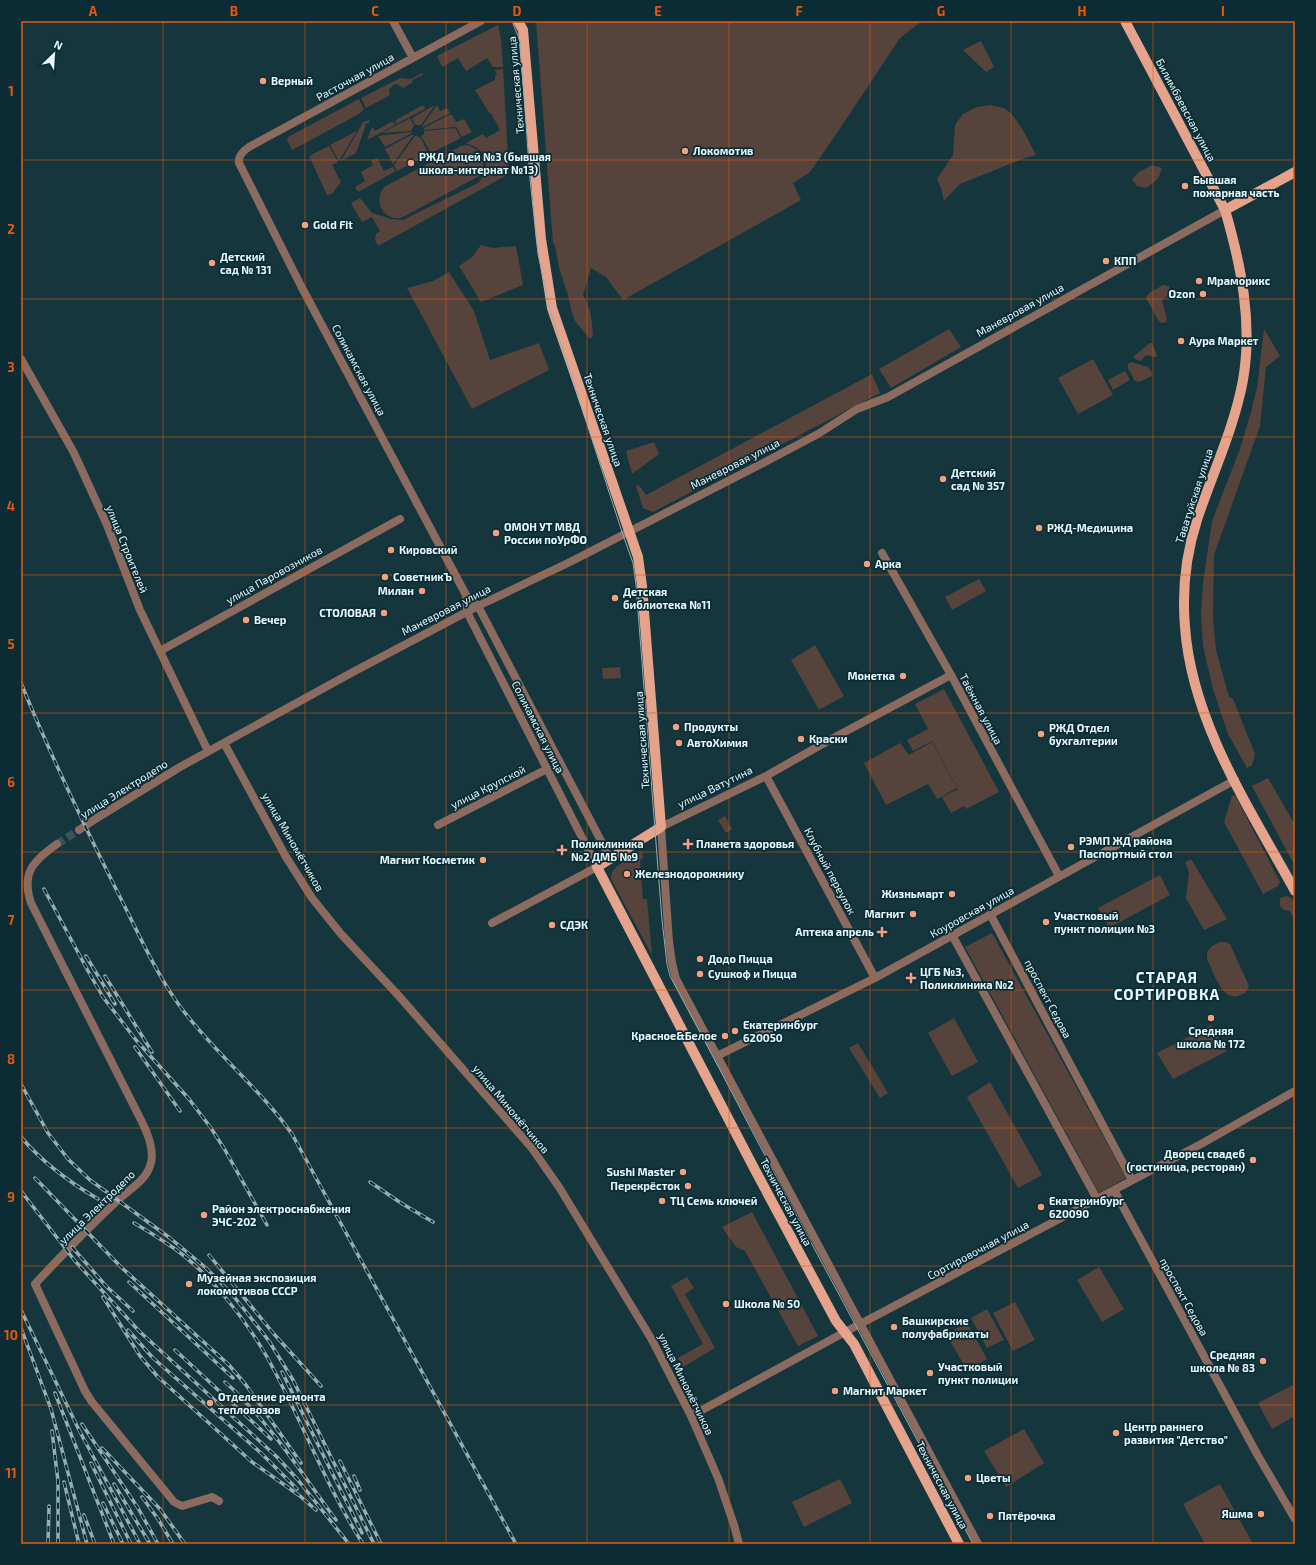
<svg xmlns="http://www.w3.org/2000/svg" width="1316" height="1565" viewBox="0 0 1316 1565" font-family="'Exo 2',sans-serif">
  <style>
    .green { fill: #56433c }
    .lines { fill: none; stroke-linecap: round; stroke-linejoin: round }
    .minor-tunnel { stroke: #35535b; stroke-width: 8; stroke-dasharray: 8 4; stroke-linecap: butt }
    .minor { stroke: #8b6b5f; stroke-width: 8 }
    .major { stroke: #e4a38a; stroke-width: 10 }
    .tram { stroke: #95adb3; stroke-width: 1 }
    .rail-casing { stroke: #95adb3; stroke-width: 3.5 }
    .rail { stroke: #0b2c34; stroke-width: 2; stroke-dasharray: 6; stroke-linecap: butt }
    .grid { fill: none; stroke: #e8590c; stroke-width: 1; stroke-opacity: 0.55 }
    .poi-dot { fill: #f2a081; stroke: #0b2c34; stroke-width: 1.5 }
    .labels { text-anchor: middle; stroke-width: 3.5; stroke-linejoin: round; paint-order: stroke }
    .street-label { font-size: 11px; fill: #e7f9fe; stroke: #0b2c34 }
    .poi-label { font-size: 11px; font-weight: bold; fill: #e7f9fe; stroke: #0b2c34; text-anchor: start }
    .district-label { font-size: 15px; font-weight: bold; letter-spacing: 1px; fill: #e7f9fe; stroke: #0b2c34 }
    .neatline { fill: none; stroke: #e8590c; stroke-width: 1.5 }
    .grid-label { font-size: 13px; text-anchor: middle; font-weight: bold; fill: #e8590c }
  </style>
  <rect width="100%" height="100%" fill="#16363e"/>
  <!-- green -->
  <path class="green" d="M536,21h386l-22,17 -61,92 -29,42 -17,11 8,17 -178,100 -17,-23 -15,-9 -8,27c8,13 9,25 10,41l-3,3 -15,-18 -4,-12 -3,-14 -9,-27 -4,-23 -2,-2z
    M498,25l3,14 2,28h-10l-6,-9 -21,13 -8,-13 -16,9 -5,-11z
    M981,41l13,26 -8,5 -23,-22z
    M503,69l6,105 -131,72 -3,-6 1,-6 4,-3 -8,-14 -10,5 -11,-19 9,-5 12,15 19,6 12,1 75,-37c15,-16 8,-34 -12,-40l17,-9 3,4 14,-8 -9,-17 -1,1 -15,-24 20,-10v-3l2,-2 -2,-5z
    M422,73l1,2 -11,5 1,2 -10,6 -6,-4 -4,1 -4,5 1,5 -24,13 -5,-10 39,-20 11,1z
    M359,99l5,10 -5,5 -67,36 -5,-10 1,-3z
    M435,105l-14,20h-6l-3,-7z
    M437,105l3,6 7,-3 3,5 -27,14 -1,-1z
    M990,105c4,1 9,2 13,3 14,6 26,34 33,47l-11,3 -65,26 -16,17 -3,-13 -4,-9 16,-24 2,-30 8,-11 14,-7z
    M421,106h3l1,3 -29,15 -1,-2 1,-2z
    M451,114l5,8 8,-3 8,13 -10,5 -6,-10 -32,3v-2z
    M410,118l4,7 -3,6 -29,2z
    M369,120l1,2 -4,2 -10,29 -15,8 22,-39z
    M391,122h2l2,3 -28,15 4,-11 2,-1 2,3z
    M455,128l6,10 -30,15 -10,-17 3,-2v-3z
    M357,131l-18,30 -9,-16z
    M411,132l1,1 -27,14 -7,-11z
    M413,134v2l-20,28 -8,-15z
    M415,136l5,1 9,17 -32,17 -3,-6z
    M467,145c15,4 21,19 12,31l-78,42c-18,2 -28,-16 -17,-31l77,-41z
    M329,146l9,16 -6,3 9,17 -9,12 -5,1 -18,-39z
    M377,158l7,13 9,-4 3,4 -38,21 -3,-5 10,-6 -4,-9 12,-7 -2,-4z
    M1152,165l10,3 -4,11 -12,9 -9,-2 -5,-7 7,-7z
    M481,245l12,3 23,-2 7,39 -42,17 -22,-36 13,-9z
    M449,272l25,39 16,49 49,-17 10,27 -77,39 -65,-121 26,-7z
    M1163,285l6,1 2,6 -1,3 -8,5 5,19 -1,3 -5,1 -3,-3 -12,-22 3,-5z
    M949,329l12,18 -70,41 -12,-19z
    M1264,329l16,27 -14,11 -6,59 -46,129 -1,63 3,32 13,47 4,2 22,55 -3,11 -5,3 -19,-34 -15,-45 -10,-43 -2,-31 2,-32 9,-62 28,-72 11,-37 6,-24z
    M1150,343h2l5,12 -1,2h-3l-5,-2 -3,1 -4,5 -6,-2 -1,-3z
    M1093,359l20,36 -35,19 -20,-36z
    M1131,362l17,5 4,5v4l-13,6 -4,-1 -7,-13v-4z
    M1125,371l5,9 -17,10 -5,-10z
    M872,374l8,19 -227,119 -10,-4 -7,-22 3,-1 7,10z
    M654,442l5,12 -27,20 -6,-23z
    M979,579l7,12 -34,19 -7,-13z
    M815,645l29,51 -25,14 -28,-50z
    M620,667l1,11 -18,1 -1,-11z
    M944,689l55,103 -33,17 -2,-3 -13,7 -9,-16 16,-8 -26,-48 -19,10 -6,-11 21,-11 -13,-25z
    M932,742l25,46 -20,11 -9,-15 -42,21 -22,-42 36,-20 9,12z
    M1268,778l27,47v41l-43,-80z
    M1235,795l45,87 -2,4 -15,8 -39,-72 8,-26z
    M725,816l7,13 -6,4 -8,-13z
    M642,851l1,7 -3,2 3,39h4l5,56 -41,-76c-1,-14 22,-22 31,-28z
    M1191,859l36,60 -23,11 -18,-32 3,-26 -4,-10z
    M1160,875l10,20 -61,33 -11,-20z
    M1286,896c12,2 9,16 9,25l-5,-10 -6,-1 -4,-4v-8z
    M992,933l134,245 -27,15 -134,-246z
    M1220,942h6l4,2 19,42c-2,6 -5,8 -11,10 -16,5 -25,-25 -31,-37 -1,-10 4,-13 13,-17z
    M954,1018l24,44 -26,14 -24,-43z
    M1211,1025l16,26 -54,28 -16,-26z
    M858,1043l30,50 -8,5 -31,-50z
    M990,1082l52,93 -24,13 -51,-91z
    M752,1212l66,124 -20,10 -53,-95 -9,-4 -14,-20z
    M1099,1267l25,42 -22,13 -25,-42z
    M687,1277l7,11 -9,6 30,54 -32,19 -5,-9 25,-14 -32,-58z
    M1015,1302l20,38 -22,11 -20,-38z
    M987,1309l17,31 -17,8 -16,-30z
    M967,1323l20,36 -20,11 -21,-36z
    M1295,1384v32l-23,13 -14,-26z
    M1024,1429l20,34 -38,24 -22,-36z
    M840,1479l12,24 -48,24 -12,-25z
    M1220,1484l33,60h-48l-22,-40z"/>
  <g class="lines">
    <!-- minor-tunnel -->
    <path class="minor-tunnel" d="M57,844l22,-14"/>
    <!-- minor -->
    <path class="minor" d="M393,21l20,37
      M481,21l-232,126c-6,4 -11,9 -10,16l62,123 165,309 12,11 132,252
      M21,359l53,94 33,72 33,85 68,141
      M882,553l69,122 108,201
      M466,595l1,17 130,255 -105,56
      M160,651l240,-132
      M951,675l-125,67 -60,34 -105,51 8,115 3,21 4,16 302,565
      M224,743l62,114 26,41 29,36 57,61 133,152 28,40 93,153 39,76 27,62 16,47 5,19
      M766,776l109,202
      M438,825l109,-56
      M79,830l18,-12 83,-51 173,-95 125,-66 92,-44 195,-100 53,-28 39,-25 31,-12 337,-187
      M57,844c-24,17 -36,29 -26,59l111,219c6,12 13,31 8,44 -5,15 -20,23 -31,33 -29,27 -57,56 -84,85l50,107 7,11 82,100 8,4 30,-9 7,4
      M990,914l142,266
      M952,935l145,264
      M717,1056l158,-78 360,-198
      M1114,1190l143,264 38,65
      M691,1416l154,-84 356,-188 94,-53"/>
    <!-- major -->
    <path class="major" d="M518,21l5,9 18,209 11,69 86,249 4,29 19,241 -64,40 158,303 81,151 18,23 105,200
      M1125,21l100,189c16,55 28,113 18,170 -9,49 -31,94 -46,140 -11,34 -15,72 -12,107 7,96 65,182 110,264
      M1225,210l70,-38"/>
    <!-- tram -->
    <path class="tram" d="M512,21l8,20 10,138 8,75 12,56 73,225 10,28 3,22 26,335 5,44 3,12 49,92 73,139 181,337"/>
    <defs>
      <path id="rail" d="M21,683c29,71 62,140 96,208 20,39 37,79 62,114 34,47 80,82 113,129l224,410
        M44,889l44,82 15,26 33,43 53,59 22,29 14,22 42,75
        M86,956l29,48
        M105,976l47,76
        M135,1047l45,64
        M21,1084l27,49 20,26 22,21 80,58 36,30 25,25 16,20 22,28 24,39 81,164
        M21,1137c22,26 48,45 77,62
        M35,1178l86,89 108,98 17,20 55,78
        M370,1182l31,21 32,19
        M21,1191l54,70 64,70 138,126 21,23 51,64
        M134,1223c14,8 28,17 41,26 35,25 71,71 92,108 34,61 58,128 96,187
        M72,1247l34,39 27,25
        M209,1255l65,79 47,52
        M129,1282l104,96
        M103,1297l37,59 18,21 94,85 48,34 16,14
        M21,1310l58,120 61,114
        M21,1328l30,81 36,135
        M128,1330l25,28 108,95 36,36
        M175,1350l96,89
        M282,1372l80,161
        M225,1382c43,38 77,92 111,138
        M55,1393l59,151
        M82,1424l56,84 20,36
        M52,1431l6,50v63
        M102,1448l58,61 25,35
        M340,1461l41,83
        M91,1463l40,81
        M354,1476l6,14
        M64,1482l15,62
        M114,1484l36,60
        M142,1497l16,22 15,25
        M103,1503l20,41
        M84,1515l11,29
        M48,1544l1,-38"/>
    </defs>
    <!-- rail casing -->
    <use href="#rail" class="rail-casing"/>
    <!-- rail -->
    <use href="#rail" class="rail"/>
  </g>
  <!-- grid -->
  <path class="grid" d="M163,21v1523M305,21v1523M446,21v1523M587,21v1523M729,21v1523M870,21v1523M1011,21v1523M1153,21v1523M21,160h1274M21,299h1274M21,437h1274M21,575h1274M21,713h1274M21,852h1274M21,990h1274M21,1128h1274M21,1266h1274M21,1405h1274"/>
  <!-- markers -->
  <g class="poi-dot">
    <circle cx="263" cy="81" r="4"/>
    <circle cx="685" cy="151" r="4"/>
    <circle cx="411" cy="163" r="4"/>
    <circle cx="1185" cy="186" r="4"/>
    <circle cx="305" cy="225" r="4"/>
    <circle cx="1106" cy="261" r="4"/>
    <circle cx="212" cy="263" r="4"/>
    <circle cx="1199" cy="281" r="4"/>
    <circle cx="1203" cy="294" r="4"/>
    <circle cx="1181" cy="341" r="4"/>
    <circle cx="943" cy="479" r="4"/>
    <circle cx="1039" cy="528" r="4"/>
    <circle cx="496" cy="533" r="4"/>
    <circle cx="391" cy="550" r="4"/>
    <circle cx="867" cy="564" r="4"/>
    <circle cx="385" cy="577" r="4"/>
    <circle cx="422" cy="591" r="4"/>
    <circle cx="615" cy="598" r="4"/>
    <circle cx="384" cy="613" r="4"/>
    <circle cx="246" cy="620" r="4"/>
    <circle cx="903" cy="676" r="4"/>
    <circle cx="676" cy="727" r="4"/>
    <circle cx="1041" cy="734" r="4"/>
    <circle cx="801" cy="739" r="4"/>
    <circle cx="679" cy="743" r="4"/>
    <path d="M686 838h4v4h4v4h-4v4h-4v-4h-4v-4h4z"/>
    <circle cx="1071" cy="847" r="4"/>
    <path d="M560 844h4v4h4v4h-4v4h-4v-4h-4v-4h4z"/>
    <circle cx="483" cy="860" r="4"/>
    <circle cx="627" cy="874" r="4"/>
    <circle cx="952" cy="894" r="4"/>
    <circle cx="913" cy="914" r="4"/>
    <circle cx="1046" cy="922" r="4"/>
    <circle cx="552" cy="925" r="4"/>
    <path d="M880 926h4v4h4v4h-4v4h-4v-4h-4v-4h4z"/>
    <circle cx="700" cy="959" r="4"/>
    <circle cx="700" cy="974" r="4"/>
    <path d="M909 972h4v4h4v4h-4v4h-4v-4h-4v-4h4z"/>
    <circle cx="1211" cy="1018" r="4"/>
    <circle cx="735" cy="1031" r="4"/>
    <circle cx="725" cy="1036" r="4"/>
    <circle cx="1253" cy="1160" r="4"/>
    <circle cx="683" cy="1172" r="4"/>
    <circle cx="688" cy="1186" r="4"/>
    <circle cx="662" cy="1201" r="4"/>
    <circle cx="1041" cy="1207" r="4"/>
    <circle cx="204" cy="1215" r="4"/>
    <circle cx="189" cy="1284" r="4"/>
    <circle cx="726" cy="1304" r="4"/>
    <circle cx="894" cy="1327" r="4"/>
    <circle cx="1263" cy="1361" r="4"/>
    <circle cx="930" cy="1373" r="4"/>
    <circle cx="835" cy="1391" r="4"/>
    <circle cx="210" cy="1403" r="4"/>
    <circle cx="1116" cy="1433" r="4"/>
    <circle cx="968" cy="1478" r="4"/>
    <circle cx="1261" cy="1514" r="4"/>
    <circle cx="990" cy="1516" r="4"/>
  </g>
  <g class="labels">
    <!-- street labels -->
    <g class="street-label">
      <text transform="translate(355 77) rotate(-29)" y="4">Расточная улица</text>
      <text transform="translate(516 85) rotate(-95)" y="4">Техническая улица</text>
      <text transform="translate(1186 110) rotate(62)" y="4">Билимбаевская улица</text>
      <text transform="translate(1020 310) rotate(-29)" y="4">Маневровая улица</text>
      <text transform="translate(359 370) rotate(62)" y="4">Соликамская улица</text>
      <text transform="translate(603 420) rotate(71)" y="4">Техническая улица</text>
      <text transform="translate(735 464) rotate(-27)" y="4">Маневровая улица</text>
      <text transform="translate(1194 496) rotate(-72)" y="4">Таватуйская улица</text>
      <text transform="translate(127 549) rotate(68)" y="4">улица Строителей</text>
      <text transform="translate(274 575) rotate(-29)" y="4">улица Паровозников</text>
      <text transform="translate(446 610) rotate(-27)" y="4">Маневровая улица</text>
      <text transform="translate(981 709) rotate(62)" y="4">Таёжная улица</text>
      <text transform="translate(538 727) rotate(63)" y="4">Соликамская улица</text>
      <text transform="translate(642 740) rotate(-94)" y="4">Техническая улица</text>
      <text transform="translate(488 787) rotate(-27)" y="4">улица Крупской</text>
      <text transform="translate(715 787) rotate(-26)" y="4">улица Ватутина</text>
      <text transform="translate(124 789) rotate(-32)" y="4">улица Электродепо</text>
      <text transform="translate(293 842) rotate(60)" y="4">улица Миномётчиков</text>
      <text transform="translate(830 871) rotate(62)" y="4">Клубный переулок</text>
      <text transform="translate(972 912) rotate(-29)" y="4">Коуровская улица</text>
      <text transform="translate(1048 999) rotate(62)" y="4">проспект Седова</text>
      <text transform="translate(511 1109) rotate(50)" y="4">улица Миномётчиков</text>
      <text transform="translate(786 1202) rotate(62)" y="4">Техническая улица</text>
      <text transform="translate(97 1207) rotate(-44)" y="4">улица Электродепо</text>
      <text transform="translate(978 1250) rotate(-28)" y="4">Сортировочная улица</text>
      <text transform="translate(1184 1297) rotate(61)" y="4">проспект Седова</text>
      <text transform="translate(686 1384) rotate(64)" y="4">улица Миномётчиков</text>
      <text transform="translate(942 1485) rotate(62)" y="4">Техническая улица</text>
    </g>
    <!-- poi labels -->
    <g class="poi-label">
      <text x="271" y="85">Верный</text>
      <text x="693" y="155">Локомотив</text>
      <text x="419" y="161">РЖД Лицей №3 (бывшая<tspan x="419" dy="13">школа-интернат №13)</tspan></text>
      <text x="1193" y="184">Бывшая<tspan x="1193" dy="13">пожарная часть</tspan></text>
      <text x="313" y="229">Gold Fit</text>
      <text x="220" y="261">Детский<tspan x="220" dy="13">сад № 131</tspan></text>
      <text x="1114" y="265">КПП</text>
      <text x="1207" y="285">Мраморикс</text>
      <text x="1195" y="298" text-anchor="end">Ozon</text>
      <text x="1189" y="345">Аура Маркет</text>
      <text x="951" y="477">Детский<tspan x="951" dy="13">сад № 357</tspan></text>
      <text x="504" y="531">ОМОН УТ МВД<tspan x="504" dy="13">России поУрФО</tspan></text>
      <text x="1047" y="532">РЖД-Медицина</text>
      <text x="399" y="554">Кировский</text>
      <text x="875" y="568">Арка</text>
      <text x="393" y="581">СоветникЪ</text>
      <text x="414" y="595" text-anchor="end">Милан</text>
      <text x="623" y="596">Детская<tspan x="623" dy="13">библиотека №11</tspan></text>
      <text x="376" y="617" text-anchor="end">СТОЛОВАЯ</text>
      <text x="254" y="624">Вечер</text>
      <text x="895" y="680" text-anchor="end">Монетка</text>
      <text x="684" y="731">Продукты</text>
      <text x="1049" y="732">РЖД Отдел<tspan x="1049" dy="13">бухгалтерии</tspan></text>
      <text x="809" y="743">Краски</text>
      <text x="687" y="747">АвтоХимия</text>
      <text x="1079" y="845">РЭМП ЖД района<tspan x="1079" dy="13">Паспортный стол</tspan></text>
      <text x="571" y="848">Поликлиника<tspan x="571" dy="13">№2 ДМБ №9</tspan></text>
      <text x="696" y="848">Планета здоровья</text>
      <text x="475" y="864" text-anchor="end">Магнит Косметик</text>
      <text x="635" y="878">Железнодорожнику</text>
      <text x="944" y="898" text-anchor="end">Жизньмарт</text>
      <text x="905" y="918" text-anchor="end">Магнит</text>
      <text x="1054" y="920">Участковый<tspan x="1054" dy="13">пункт полиции №3</tspan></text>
      <text x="560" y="929">СДЭК</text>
      <text x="874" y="936" text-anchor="end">Аптека апрель</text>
      <text x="708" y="963">Додо Пицца</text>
      <text x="920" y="976">ЦГБ №3,<tspan x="920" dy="13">Поликлиника №2</tspan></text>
      <text x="708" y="978">Сушкоф и Пицца</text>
      <text x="743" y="1029">Екатеринбург<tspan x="743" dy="13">620050</tspan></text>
      <text x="1211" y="1035" text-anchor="middle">Средняя<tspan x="1211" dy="13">школа № 172</tspan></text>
      <text x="717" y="1040" text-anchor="end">Красное&amp;Белое</text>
      <text x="1245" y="1158" text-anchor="end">Дворец свадеб<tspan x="1245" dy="13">(гостиница, ресторан)</tspan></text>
      <text x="675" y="1176" text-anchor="end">Sushi Master</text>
      <text x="680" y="1190" text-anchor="end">Перекрёсток</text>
      <text x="670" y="1205">ТЦ Семь ключей</text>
      <text x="1049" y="1205">Екатеринбург<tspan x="1049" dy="13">620090</tspan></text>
      <text x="212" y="1213">Район электроснабжения<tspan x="212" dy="13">ЭЧС-202</tspan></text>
      <text x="197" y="1282">Музейная экспозиция<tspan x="197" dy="13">локомотивов СССР</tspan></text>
      <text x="734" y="1308">Школа № 50</text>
      <text x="902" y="1325">Башкирские<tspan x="902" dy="13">полуфабрикаты</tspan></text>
      <text x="1255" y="1359" text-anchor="end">Средняя<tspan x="1255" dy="13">школа № 83</tspan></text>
      <text x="938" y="1371">Участковый<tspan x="938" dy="13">пункт полиции</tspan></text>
      <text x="843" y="1395">Магнит Маркет</text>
      <text x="218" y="1401">Отделение ремонта<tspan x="218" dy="13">тепловозов</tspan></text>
      <text x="1124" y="1431">Центр раннего<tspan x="1124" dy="13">развития "Детство"</tspan></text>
      <text x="976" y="1482">Цветы</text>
      <text x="1253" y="1518" text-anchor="end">Яшма</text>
      <text x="998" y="1520">Пятёрочка</text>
    </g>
    <!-- district labels -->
    <g class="district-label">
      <text x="1167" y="983">СТАРАЯ<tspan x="1167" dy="17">СОРТИРОВКА</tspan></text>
    </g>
  </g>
  <!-- border -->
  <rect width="1316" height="1565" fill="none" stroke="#0b2c34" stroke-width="44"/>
  <!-- north arrow -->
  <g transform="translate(54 54) rotate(25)" stroke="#0b2c34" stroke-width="3" paint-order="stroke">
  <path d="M0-3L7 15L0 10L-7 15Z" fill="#e7f9fe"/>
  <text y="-6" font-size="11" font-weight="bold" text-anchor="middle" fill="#e7f9fe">N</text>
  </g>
  <rect x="22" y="22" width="1272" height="1521" class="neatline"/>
  <g class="grid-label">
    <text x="93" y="16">A</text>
    <text x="234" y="16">B</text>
    <text x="375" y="16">C</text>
    <text x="517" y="16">D</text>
    <text x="658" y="16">E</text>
    <text x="799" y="16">F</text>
    <text x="941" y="16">G</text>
    <text x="1082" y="16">H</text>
    <text x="1223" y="16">I</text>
    <text x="11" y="96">1</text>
    <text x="11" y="234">2</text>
    <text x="11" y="372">3</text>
    <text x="11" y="511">4</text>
    <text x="11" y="649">5</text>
    <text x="11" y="787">6</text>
    <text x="11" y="925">7</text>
    <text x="11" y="1064">8</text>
    <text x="11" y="1202">9</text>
    <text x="11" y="1340">10</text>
    <text x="11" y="1478">11</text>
  </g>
</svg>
